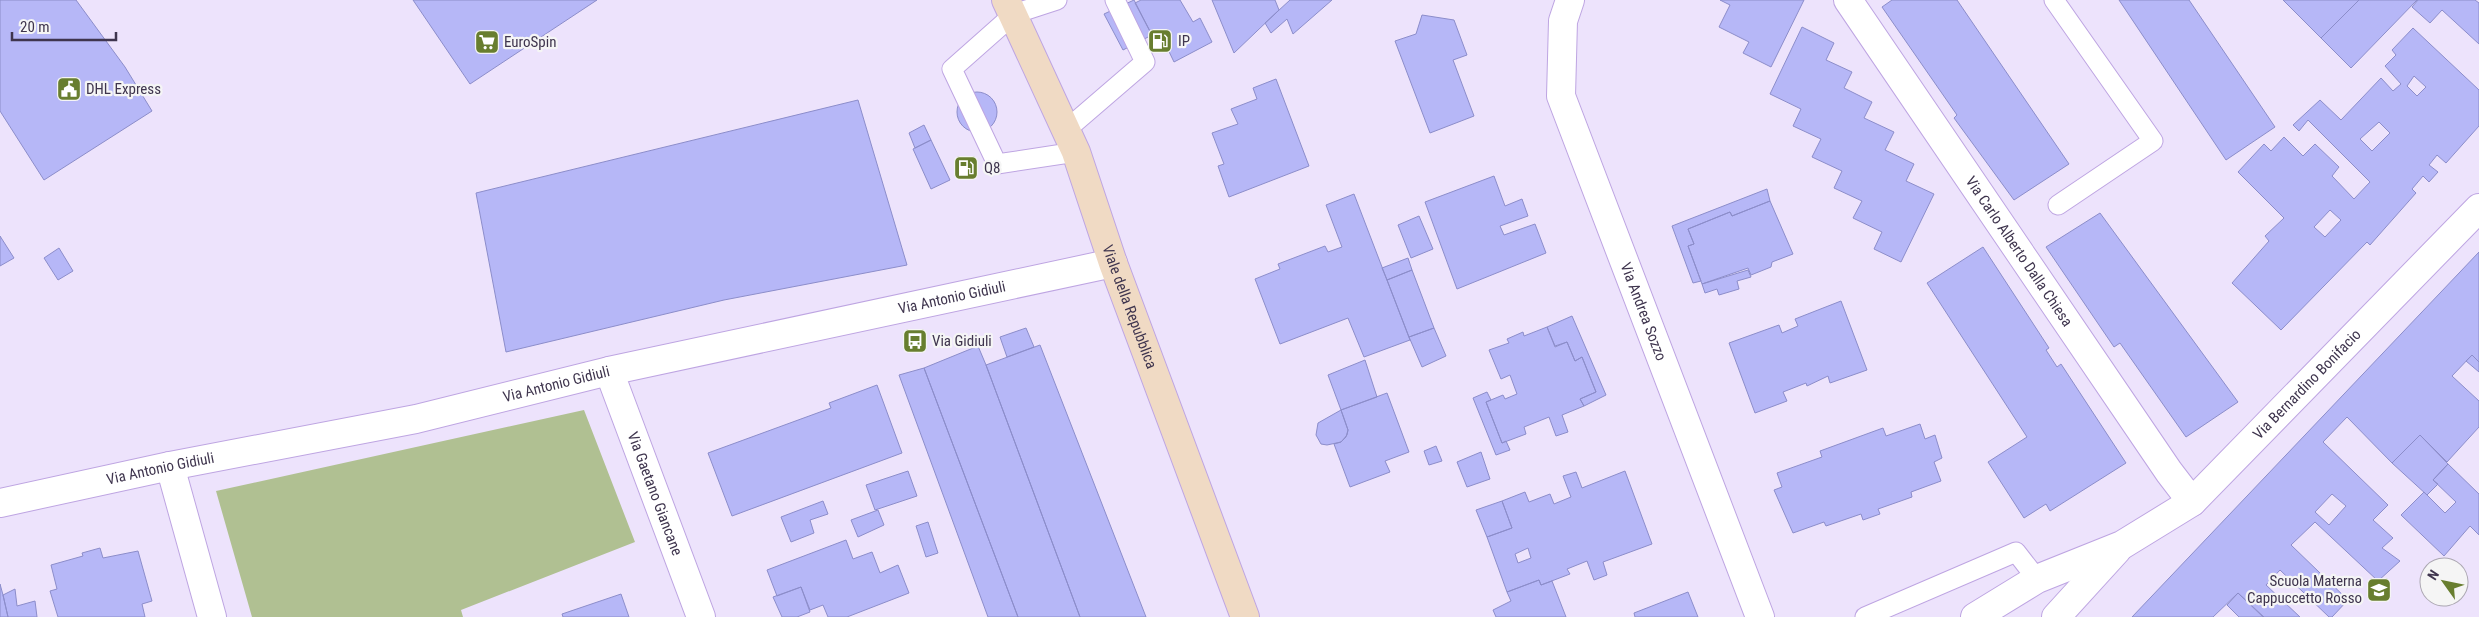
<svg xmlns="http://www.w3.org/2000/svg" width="2479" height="617" viewBox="0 0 2479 617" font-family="'Roboto Condensed',sans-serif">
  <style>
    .green { fill: #b0c092 }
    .building { fill: #b6b7f7; stroke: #8c8dca; fill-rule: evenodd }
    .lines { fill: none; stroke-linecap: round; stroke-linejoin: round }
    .service-casing { stroke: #bea5e2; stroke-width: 21 }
    .minor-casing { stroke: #bea5e2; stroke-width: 30 }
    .secondary-casing { stroke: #bea5e2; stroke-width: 30 }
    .service { stroke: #fff; stroke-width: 19 }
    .minor { stroke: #fff; stroke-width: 28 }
    .secondary { stroke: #f0dac4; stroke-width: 28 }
    .labels { text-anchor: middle; stroke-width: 4.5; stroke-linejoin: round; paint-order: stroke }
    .poi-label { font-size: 15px; fill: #3f354e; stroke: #f5f5f5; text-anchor: start }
    .street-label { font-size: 15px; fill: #3f354e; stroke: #f5f5f5 }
  </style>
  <rect width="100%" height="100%" fill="#ede3fc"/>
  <!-- green -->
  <path class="green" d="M584,410l51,132 -174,68 2,7h-211l-36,-126z"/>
  <!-- building -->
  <path class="building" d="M0,0h76l49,67 27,44 -108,69 -44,-69z
    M413,0h184l-127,84z
    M1134,0l18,35 -29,15 -19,-36z
    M1141,0h39l13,22 7,-4 12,24 -38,20 -12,-25 -7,4 -20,-38z
    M1212,0h63l4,10 -45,43z
    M1290,0h42l-39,34 -6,-15 -16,14 -6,-10z
    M1720,0h84l-33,67 -28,-14 6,-11 -30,-15 11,-22z
    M1892,0h65l112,164 -55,36 -60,-82 3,-3 -75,-108z
    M2119,0h70l86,127 -49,33z
    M2283,0h76l-38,38z
    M2359,0h58l-66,68 -30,-30z
    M2418,0h57l4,3v41l-37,-34 -12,13 -18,-16z
    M1422,15l32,5 13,35 -14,5 21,56 -44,17 -35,-92 21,-7z
    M1802,27l32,16 -8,17 26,12 -8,16 28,14 -8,16 30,14 -9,18 29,14 -8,17 28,13 -33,68 -27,-13 8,-17 -29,-14 9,-17 -28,-13 8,-17 -30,-14 9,-18 -28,-13 8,-17 -31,-15z
    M2413,28l66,62v36l-33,37 -9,-8 -8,10 9,7 -9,10 -6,-6 -11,13 4,4 -46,52 -3,-3 -86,88 -49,-47 37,-42 -4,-5 19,-18 -46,-46 26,-28 7,7 13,-14 19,19 12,-12 24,23 -7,9 22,23 16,-17 -62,-62 -9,11 -6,-6 27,-25 21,20 40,-42 12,13 8,-7 -16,-18 11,-11 -4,-5zM2414,76l12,11 -9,9 -10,-10zM2379,122l11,11 -18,18 -12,-12zM2330,210l11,10 -16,17 -11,-10z
    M1276,79l33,87 -80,31 -11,-31 6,-2 -12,-31 26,-9 -7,-15 26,-10 -4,-11z
    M957 112a20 20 0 1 1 40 0a20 20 0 1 1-40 0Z
    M858,100l49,165 -183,35 -218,52 -30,-159z
    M924,125l7,15 -16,8 -6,-15z
    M931,140l19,40 -19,9 -18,-40z
    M1494,176l11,30 17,-7 6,17 -28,10 4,9 31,-11 11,29 -89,36 -32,-87z
    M1767,189l3,12 -38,15 -2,-4 -42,17 6,15 -6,2 13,35 -8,2 -21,-57z
    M1354,194l56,146 -46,17 -16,-39 -68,26 -25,-65 25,-10 -2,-5 47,-18 3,6 14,-5 -16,-42z
    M1770,201l23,53 -21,8 -1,5 -20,8 -3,-7 -46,16 -14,-38 6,-2 -6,-15 42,-17 2,4z
    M2100,213l138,189 -52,35 -66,-94 -6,4 -68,-100z
    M1419,216l14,33 -22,9 -13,-33z
    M0,236l14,22 -14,8z
    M1983,247l66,101 -3,2 11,17 4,-3 65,99 -76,48 -4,-7 -22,14 -36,-56 39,-25 -100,-154z
    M59,248l14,23 -15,9 -14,-22z
    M2479,252v110l-7,-7 -20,21 27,25v26l-32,35 -27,-27 -28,28 -45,-46 -24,25 65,63 -15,15 20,18 -11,10 18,13 -22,20 -63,-59 -24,23 57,55 -16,17h-3l-49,-47 -14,15 34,32h-37l-25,-24 -25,24h-81zM2332,494l14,12 -17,19 -14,-13z
    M1408,258l4,12 -25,10 -5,-12z
    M1412,270l22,58 -25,9 -22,-57z
    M1748,270l3,7 -14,4 2,8 -20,6 -2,-6 -12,4 -3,-9z
    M1841,301l26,69 -37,13 -2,-7 -21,10 -1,-3 -23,9 4,9 -32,12 -26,-70 50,-18 3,8 16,-7 -3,-7z
    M1572,316l34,79 -22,11 -4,-7 16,-7 -14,-35 -7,4 -8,-19 -12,4 -8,-19z
    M1547,327l8,20 12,-5 8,19 7,-4 14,35 -16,7 4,7 -22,9 6,17 -12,4 -7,-19 -25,10 2,7 -24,9 -16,-41 17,-7 2,4 12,-5 -7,-19 -9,4 -12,-29 20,-7 -2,-4 16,-7 1,4z
    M1026,328l8,19 -27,10 -7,-20z
    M1434,328l12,28 -24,11 -13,-30z
    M1040,345l106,272h-66l-94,-252z
    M978,346l8,19 94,252h-62l-94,-249z
    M2472,355l7,7v10l-13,-11z
    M1365,360l12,37 -36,13 -13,-35z
    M924,368l94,249h-30l-89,-242z
    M877,385l25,68 -170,63 -24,-63 123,-45 -2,-5z
    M1487,392l4,8 -5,2 16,41 4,-2 4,9 -14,5 -23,-57z
    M1387,393l22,59 -24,9 5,11 -40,15 -16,-43 7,-2 6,-7 1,-5 -7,-20z
    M1341,410l7,20 -2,7 -5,5 -14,3 -6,-1 -5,-9 2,-12z
    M1920,424l5,15 10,-4 7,23 -8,4 7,19 -30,11 1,5 -34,12 2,5 -17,6 -2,-6 -35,12 -2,-4 -31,11 -19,-43 8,-3 -5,-14 45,-16 -2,-6 63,-23 3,8z
    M2420,435l28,29 -15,16 5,4 -11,11 -35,-32z
    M1436,446l6,15 -13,4 -5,-14z
    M1481,452l9,27 -23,8 -10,-25z
    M2448,464l31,30v41l-9,-9 -26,30 -43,-41 23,-23 21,21 11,-11 -23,-22z
    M908,471l9,25 -42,14 -9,-25z
    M1625,471l27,73 -49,18 4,13 -13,5 -7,-19 -20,8 3,5 -29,11 -2,-5 -32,12 -20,-55 25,-9 -10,-27 23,-9 4,10 21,-8 4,10 17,-7 -8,-21 13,-4 6,16zM1528,548l3,10 -13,5 -3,-9z
    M823,501l5,13 -18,6 4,13 -23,9 -10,-25z
    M1502,501l10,27 -25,9 -11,-27z
    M878,510l6,15 -26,12 -7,-17z
    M928,522l10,31 -12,4 -10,-31z
    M846,540l7,19 19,-7 8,21 18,-8 11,28 -62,24h-19l-5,-12 -13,5 -9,-23 -24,9 -10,-26z
    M100,548l3,10 35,-7 14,50 -10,3 3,13h-87l-8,-26 7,-2 -6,-24 32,-9 -1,-3z
    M1539,580l2,5 11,-4 14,36h-70l-3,-7 18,-9 -4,-9z
    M0,584l3,11 5,22h-8z
    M801,587l9,25 -13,5h-15l-9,-20z
    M15,589l2,17 18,-5 2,16h-29l-5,-22z
    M1688,592l10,25h-63l-1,-4z
    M2238,593l26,24h-25l-12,-12z
    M621,594l8,23h-66l-1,-3z"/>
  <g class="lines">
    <defs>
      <path id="service" d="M1057,0l-43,14 -62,55 45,95 79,-12
        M2054,0l99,141 -95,64
        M1066,130l79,-68 -30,-62
        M1865,617l151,-65 21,27"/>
      <g id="minor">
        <path id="s1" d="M1570,0l-7,21 -2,75 199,521"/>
        <path id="s2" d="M1848,0l321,472 23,30"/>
        <path id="s3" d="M609,371l92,246"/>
        <path d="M170,466l42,151"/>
        <path id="s4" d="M0,503l170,-37 246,-47 193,-48 504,-108"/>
        <path id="s5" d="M1975,617l62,-38 85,-34 70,-43 287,-294"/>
        <path d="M2056,617l61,-67"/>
      </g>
      <g id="secondary">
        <path id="s6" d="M1006,0l70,152 37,111 132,354"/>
      </g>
    </defs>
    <!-- service casing -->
    <use href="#service" class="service-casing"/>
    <!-- minor casing -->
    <use href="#minor" class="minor-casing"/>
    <!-- secondary casing -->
    <use href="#secondary" class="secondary-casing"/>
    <!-- service -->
    <use href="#service" class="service"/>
    <!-- minor -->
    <use href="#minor" class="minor"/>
    <!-- secondary -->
    <use href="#secondary" class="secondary"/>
  </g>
  <!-- icons -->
  <defs>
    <symbol id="fuel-square" viewBox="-11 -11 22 22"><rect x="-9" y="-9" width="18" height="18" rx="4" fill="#687e2f" stroke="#f5f5f5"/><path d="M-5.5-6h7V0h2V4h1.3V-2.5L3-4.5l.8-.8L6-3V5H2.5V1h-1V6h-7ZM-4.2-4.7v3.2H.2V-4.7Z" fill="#fff"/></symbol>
    <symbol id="supermarket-square" viewBox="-11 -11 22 22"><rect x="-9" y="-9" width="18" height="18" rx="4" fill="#687e2f" stroke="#f5f5f5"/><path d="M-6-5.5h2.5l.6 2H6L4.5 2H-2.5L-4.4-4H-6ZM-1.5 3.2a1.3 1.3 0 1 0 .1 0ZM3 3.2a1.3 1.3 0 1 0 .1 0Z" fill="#fff"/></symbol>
    <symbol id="civic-square" viewBox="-11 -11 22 22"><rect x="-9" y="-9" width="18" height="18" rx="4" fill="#687e2f" stroke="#f5f5f5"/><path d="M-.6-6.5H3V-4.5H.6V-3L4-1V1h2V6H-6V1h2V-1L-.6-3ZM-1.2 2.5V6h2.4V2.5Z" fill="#fff"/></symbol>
    <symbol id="bus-square" viewBox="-11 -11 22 22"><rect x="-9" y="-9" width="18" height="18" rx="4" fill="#687e2f" stroke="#f5f5f5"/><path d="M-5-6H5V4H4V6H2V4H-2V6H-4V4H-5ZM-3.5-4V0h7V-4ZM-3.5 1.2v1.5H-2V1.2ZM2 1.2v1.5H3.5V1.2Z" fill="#fff"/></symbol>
    <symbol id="school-square" viewBox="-11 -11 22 22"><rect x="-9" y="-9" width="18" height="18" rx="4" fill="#687e2f" stroke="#f5f5f5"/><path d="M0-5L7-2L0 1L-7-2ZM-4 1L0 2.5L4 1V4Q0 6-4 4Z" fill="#fff"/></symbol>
  </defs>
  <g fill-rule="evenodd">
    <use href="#fuel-square" x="1146" y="27" width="28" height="28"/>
    <use href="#supermarket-square" x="473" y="28" width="28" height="28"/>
    <use href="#civic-square" x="55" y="75" width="28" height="28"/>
    <use href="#fuel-square" x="952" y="154" width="28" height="28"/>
    <use href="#bus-square" x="901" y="327" width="28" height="28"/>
    <use href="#school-square" x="2365" y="576" width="28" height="28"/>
  </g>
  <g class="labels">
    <!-- poi labels -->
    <g class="poi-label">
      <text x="1178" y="46">IP</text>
      <text x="504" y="47">EuroSpin</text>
      <text x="86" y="94">DHL Express</text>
      <text x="984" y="173">Q8</text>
      <text x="932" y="346">Via Gidiuli</text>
      <text x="2362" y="586" text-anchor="end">Scuola Materna<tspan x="2362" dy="17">Cappuccetto Rosso</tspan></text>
    </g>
    <!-- street labels -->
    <g class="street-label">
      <text dy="5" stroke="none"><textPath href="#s2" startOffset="304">Via Carlo Alberto Dalla Chiesa</textPath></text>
      <text dy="5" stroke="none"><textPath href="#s4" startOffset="974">Via Antonio Gidiuli</textPath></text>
      <text dy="5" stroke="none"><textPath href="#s6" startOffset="331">Viale della Repubblica</textPath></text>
      <text dy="5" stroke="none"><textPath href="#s1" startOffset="328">Via Andrea Sozzo</textPath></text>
      <text dy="5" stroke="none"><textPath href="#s4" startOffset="569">Via Antonio Gidiuli</textPath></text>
      <text dy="5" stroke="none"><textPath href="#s5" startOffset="411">Via Bernardino Bonifacio</textPath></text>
      <text dy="5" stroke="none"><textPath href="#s4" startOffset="164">Via Antonio Gidiuli</textPath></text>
      <text dy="5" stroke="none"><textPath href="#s3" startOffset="131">Via Gaetano Giancane</textPath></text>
    </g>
  </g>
  <!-- north arrow -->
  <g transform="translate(2444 582) rotate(303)"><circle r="24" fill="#f5f5f5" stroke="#aca8b2"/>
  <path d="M0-4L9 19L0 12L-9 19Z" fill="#687e2f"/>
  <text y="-8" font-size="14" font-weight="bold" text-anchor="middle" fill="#3f354e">N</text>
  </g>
  <!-- scale -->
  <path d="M12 32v8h104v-8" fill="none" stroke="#3f354e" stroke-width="2.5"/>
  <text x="20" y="32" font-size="15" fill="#3f354e" stroke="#f5f5f5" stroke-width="4" paint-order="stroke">20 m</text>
</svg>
